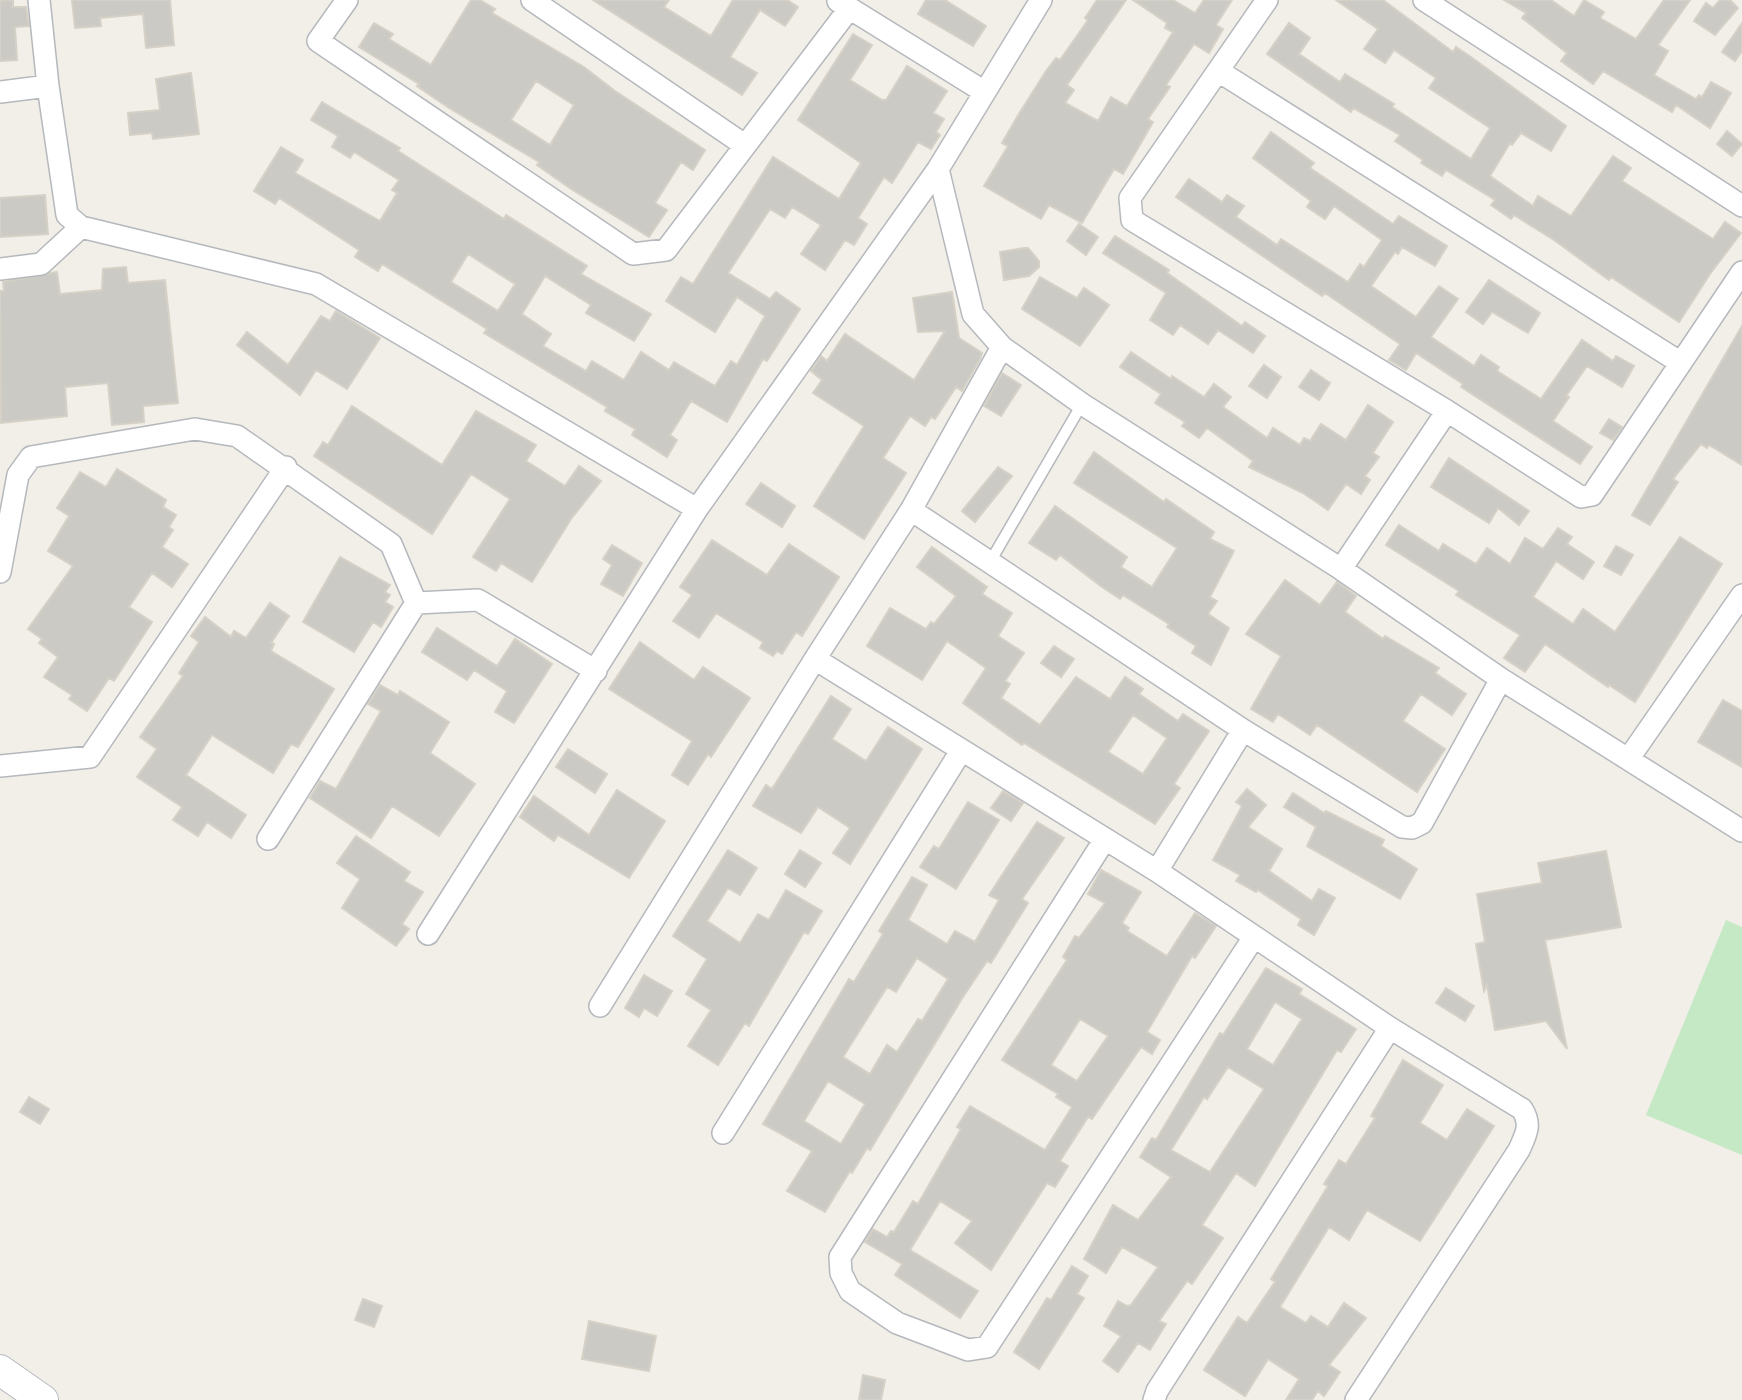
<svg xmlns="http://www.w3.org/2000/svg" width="1742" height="1400" viewBox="0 0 1742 1400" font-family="Commissioner,sans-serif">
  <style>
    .green { fill: #c5e8c5 }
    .building { fill: #cccac5; stroke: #d6d1c6; stroke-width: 2; fill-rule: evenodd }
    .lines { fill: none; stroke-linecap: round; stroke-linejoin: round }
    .service-casing { stroke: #b5b8bc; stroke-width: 13 }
    .minor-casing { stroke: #b5b8bc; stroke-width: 24 }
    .secondary-casing { stroke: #b6babf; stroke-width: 32 }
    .service { stroke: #fff; stroke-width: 10 }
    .minor { stroke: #fff; stroke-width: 21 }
    .secondary { stroke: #fff; stroke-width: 30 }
  </style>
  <rect width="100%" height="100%" fill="#f1efe8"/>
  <!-- green -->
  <path class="green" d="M1726,920l16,7v228l-96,-40z"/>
  <!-- building -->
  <path class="building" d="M13,0v7h13l3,19 -14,1 2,33 -17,1v-60z
    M72,0h98l4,45 -28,3 -3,-34 -43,4 1,8 -26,2z
    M471,0h9l15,9 -3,4 92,54 31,24 90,59 -12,20 -12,-8 -26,41 12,7 -18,27 -78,-48 -34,-24 2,-3 -90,-54 -32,-22 2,-2 -60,-37 15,-24 19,11 -4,5 42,26zM536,81l38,24 -24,40 -39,-25z
    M593,0h76l-5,7 47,29 22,-36h54l11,7 -13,19 -25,-16 -30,47 27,16 -15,22z
    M926,0h19l41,26 -13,20 -55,-32z
    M1097,0h29l-59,85 7,5 -9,13 33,18 13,-24 16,9 46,-74 -8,-4 2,-5 -34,-23h40l22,13 9,-13h28l-16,25 7,4 -14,24 -15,-9 -28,41 4,2 -22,32 5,3 -30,52 -9,-5 -32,54 -33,-18 -8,14 -57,-33 24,-40 -6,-3 15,-26 29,-46 10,-13 4,2 28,-40 -3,-2z
    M1336,0h47l70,52 3,-5 15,10 95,69 -15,25 -30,-18 -9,12 -2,-2 -20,33 43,30 5,-10 33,20 42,-60 18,12 -9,13 91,58 12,-17 16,11 -31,41 -31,48 -68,-45 -2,3 -55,-40 -40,-25 -3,4 -20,-14 4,-5 -49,-30 -4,6 -21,-13 2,-3 -28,-19 5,-6 -47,-27 -2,4 -84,-58 22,-31 21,15 -11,16 41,28 5,-8 49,30 -2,3 79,52 19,-31 -61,-40 7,-10 -42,-28 -9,13 -21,-14 14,-20z
    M1504,0h47l23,16 10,-16 20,12 -4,6 36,21 28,-39h26l-32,45 10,6 -14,24 42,24 3,-4 3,2 9,-15 20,11 -21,35 -34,-23 -4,7 -69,-41 -10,13 -32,-23 6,-8 -45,-35 4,-5z
    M1720,0h10l8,8 -23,27 -21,-14 12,-18 7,5z
    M1742,23v28l-7,10 -13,-9z
    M853,34l19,11 -22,35 32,20h4l21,-34 40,25 -14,22 11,6 -8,13 4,3 -9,14 -13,-7 -26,41 -8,-6 -26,41 9,6 -13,21 -9,-5 -20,30 -24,-16 20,-29 -29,-18 -7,11 -15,-9 -42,64 42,26 6,-7 24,17 -33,52 -4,-2 -36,63 -36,-21 -21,34 7,5 -10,17 -35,-22 3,-6 -30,-18 2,-4 -123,-74 3,-4 -105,-65 -4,7 -23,-14 4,-7 -80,-52 -4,6 -21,-13 27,-44 22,13 -8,13 85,48 17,-28 -5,-3 7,-10 -45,-28 -4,6 -18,-11 6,-11 -27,-16 11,-18 78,46 -2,3 106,68 2,-4 81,51 -6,8 70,40 -17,27 -48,-28 5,-8 -46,-29 -23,38 29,20 -8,12 43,25 6,-10 32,19 17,-28 28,18 5,-8 41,24 16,-25 6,4 28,-49 -28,-19 -22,35 -49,-31 15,-24 12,7 80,-127 66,42 22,-36 -63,-43zM468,254l47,30 -17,27 -47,-29z
    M191,73l8,61 -46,5 -1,-6 -22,2 -2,-22 32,-3 -4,-31z
    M1727,131l15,13 -10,12 -15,-12z
    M1271,132l43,31 -4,5 83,56 6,-8 48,30 -12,20 -33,-19 -4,7 -3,-2 -24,34 45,31 23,-31 19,13 -27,38 43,29 7,-11 18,12 -2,4 44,28 41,-59 31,21 3,-5 18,10 -12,21 -35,-21 -21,30 3,1 -16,24 39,26 -12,17 -119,-77 2,-3 -47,-31 -10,17 -17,-10 11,-16 -75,-51 -3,3 -30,-20 -116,-79 13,-18 33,23 5,-7 17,11 -8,11 41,28 4,-6 67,43 12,-18 4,3 18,-27 -48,-34 -9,13 -18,-12 4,-6 -58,-43z
    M45,195l3,39 -48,3v-39z
    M1079,224l19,13 -12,18 -19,-14z
    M1115,236l54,34 -2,3 75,53 3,-4 20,14 -12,17 -35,-23 -10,14 -28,-19 -7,10 -23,-15 16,-27 -63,-40z
    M1024,248h4l11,13v6l-10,9 -25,4 -4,-28z
    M126,267l2,16 37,-3 13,123 -35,3 1,16 -32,3 -4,-42 -43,4 2,29 -66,7 -1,-132h4l-1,-9 54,-10 3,22 42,-4 1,-21z
    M1040,277l37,21 7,-10 25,17 -29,41 -58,-37z
    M1489,280l51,33 -12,20 -36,-21 -9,12 -17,-12z
    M952,292l7,46 23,15 -2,6 -18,32 -6,-4 -21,32 -4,-2 -6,9 -15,-10 -27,42 23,15 -42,66 -50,-33 50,-80 -51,-33 9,-13 -11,-9 10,-15 6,5 18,-27 69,46 31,-49 -27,1 -5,-34z
    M336,311l44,27 -33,51 -31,-19 -16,25 -63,-50 10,-13 41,33 33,-49 9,5z
    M1742,326v139l-33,-20 -2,3 -6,-4 -28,35 5,3 -28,43 -18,-10z
    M1131,352l40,27 1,-3 32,21 10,-13 17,13 -8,10 44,31 6,-10 27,17 4,-7 6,3 11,-17 25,16 22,-35 25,17 -20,31 6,4 -14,19 5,4 -9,14 -15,-10 -18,26 -25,-17 -54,-26 4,-6 -46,-33 -8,10 -17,-12 3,-4 -30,-19 6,-9 -41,-27z
    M1264,365l17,12 -14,21 -18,-12z
    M1311,370l19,13 -11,17 -20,-13z
    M1002,373l19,12 -20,31 -17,-10z
    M352,406l90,59 34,-54 60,34 -10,16 39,25 14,-20 22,15 -30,38 -39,63 -31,-19 -5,8 -23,-14 37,-58 -39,-25 -39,60 -118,-78 9,-14 5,3z
    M1609,419l13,8 -9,13 -13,-7z
    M1094,452l70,50 2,-3 48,33 -4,7 24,12 -24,46 7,4 -9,13 21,14 -18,37 -19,-12 4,-7 -29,-19 2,-3 -46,-29 -3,4 -18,-12 -42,-32 -4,5 -27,-17 26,-37 72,51 -6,10 31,20 25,-39 -103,-65z
    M1449,458l80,53 -10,14 -21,-17 -9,15 -58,-36z
    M998,467l14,9 -37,46 -13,-11z
    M117,469l49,31 -3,7 13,8 -7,12 4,3 -11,17 26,17 -16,23 -20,-14 -23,34 23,15 -38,59 -5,-3 -22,33 -18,-12 3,-4 -28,-18 14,-20 -19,-14 3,-4 -14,-10 45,-63 -25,-15 21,-35 -12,-8 23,-36 26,15z
    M761,483l34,23 -13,21 -36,-23z
    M1399,525l40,26 4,-7 33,20 11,-16 23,16 15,-26 18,11 15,-21 14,9 -5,7 27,18 -11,17 -27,-18 -23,36 40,27 10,-15 32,23 65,-95 42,27 -87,138 -26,-17 -1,2 -63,-43 -20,28 -21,-14 16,-23 -64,-40 3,-4 -73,-46z
    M712,540l55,35 22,-31 50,33 -37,59 -6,-4 -14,22 -5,-3 -4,5 -13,-8 3,-6 -47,-29 -17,25 -26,-17 19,-26 -12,-8z
    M612,545l30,18 -19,33 -22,-12 11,-19 -9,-6z
    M1616,546l17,9 -12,20 -17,-9z
    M932,547l55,40 -5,7 30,19 -14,23 26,17 -19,28 5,3 -9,14 39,27 36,-48 34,22 15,-22 18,12 -4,5 39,27 5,-7 26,17 -35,53 6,4 -25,36 -131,-81 -2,2 -59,-42 23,-35 -39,-27 -25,39 -55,-34 23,-38 36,21 5,-7 3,2 22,-28 -39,-29zM1133,715l34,23 -24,36 -35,-22z
    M340,557l50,28 -5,7 5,3 -5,7 8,5 -12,20 -8,-5 -19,30 -51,-30z
    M1285,580l35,25 17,-23 19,14 -11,16 38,27 2,-3 54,32 -4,5 31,21 -14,21 -31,-21 -18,27 42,28 -28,43 -100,-67 -7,10 -32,-21 -5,8 -22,-13 30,-53 -35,-22z
    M270,603l19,13 -18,27 3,1 -3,7 63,38 -36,58 -7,-3 -18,29 -61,-38 -26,40 60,40 -15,23 -24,-16 -9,14 -25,-16 9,-13 -45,-30 20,-28 -17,-12 43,-61 -4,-3 20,-31 -8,-6 14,-19 26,20 3,-6 12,7z
    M437,628l60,38 18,-27 37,25 -38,59 -19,-11 12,-21 -33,-21 -7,10 -45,-28z
    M640,642l54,38 9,-13 47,31 -39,59 -3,-3 -20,31 -16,-10 20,-34 -83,-52z
    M1054,646l20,13 -13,18 -20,-14z
    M380,685l18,10 2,-4 49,31 -19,31 45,31 -36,52 -47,-30 -21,32 -61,-40 10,-17 16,8 45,-78 -13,-7z
    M831,696l20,13 -19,30 34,22 22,-34 34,22 -72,115 -17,-11 17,-25 -32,-21 -17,26 -48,-27 13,-21 6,4z
    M1723,700l19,11v56l-44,-25z
    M568,749l39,25 -12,19 -39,-26z
    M1247,789l19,16 -18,22 34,22 -13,22 43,30 7,-12 16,9 -21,37 -16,-10 3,-6 -43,-29 -2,2 -20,-11 4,-6 -27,-15 29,-54 -6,-4z
    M617,790l48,31 -36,57 -71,-43 -4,6 -34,-24 14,-21 55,39z
    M1003,791l20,12 -12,18 -20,-13z
    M1293,793l31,20 2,-2 58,29 -3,6 36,23 -17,30 -93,-53 9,-19 -32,-20z
    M968,802l31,18 -43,69 -36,-22 14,-21 5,3z
    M1037,822l27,16 -42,61 6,4 -37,60 -4,-2 -24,36 -93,153 -3,-2 -15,25 -2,-2 -25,41 -38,-21 25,-40 -49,-27 86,-145 5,3 29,-48 -4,-3 33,-54 15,8 -19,35 39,24 8,-13 20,11 24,-42 -10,-5zM917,958l31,21 -26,42 -4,-2 -21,33 -10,-7 -17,29 -27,-17 44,-70 9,5zM828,1081l37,23 -24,40 -37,-23z
    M356,836l54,36 -6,9 19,11 -21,32 7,5 -13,17 -54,-38 18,-29 -23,-16z
    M728,850l29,18 -17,27 -12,-7 -21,33 33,22 18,-29 11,6 17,-30 36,21 -14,23 -4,-2 -55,94 -4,-3 -27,42 -30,-19 23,-36 -25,-16 21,-35 -34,-23z
    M800,850l21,13 -16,24 -20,-13z
    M1606,851l15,76 -76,13 22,109 -21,-28 -51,9 -8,-45 -3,6 -8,-47 9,-2 -8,-48 65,-11 -4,-20z
    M1101,870l40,22 -19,31 7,5 -2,3 40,25 28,-43 21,13 -21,32 -3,-2 -45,76 13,8 -8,14 -11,-7 -49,72 -4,-2 -28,44 8,5 -13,21 -8,-4 -56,87 -36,-27 17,-22 -32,-20 -30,49 68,41 -18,27 -65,-43 7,-11 -37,-22 8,-13 14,8 4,-6 3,1 19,-31 5,3 43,-75 -4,-2 13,-21 75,44 27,-43 -16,-10 2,-3 -56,-34 65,-100 -4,-3 12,-21 4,2 26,-35 -17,-9zM1080,1019l28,17 -31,45 -26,-16z
    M1266,968l36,21 -3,5 57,35 -15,23 -4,-2 -82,136 -19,-13 -34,52 21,13 -31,46 -5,-3 -28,40 7,3 -16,26 -12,-7 -20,29 -15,-11 18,-25 -17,-10 14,-25 9,5 4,-1 27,-38 -36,-20 -16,26 -22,-14 29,-54 25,15 33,-43 -31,-20 12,-19 4,2 64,-107 3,2zM1275,1002l27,17 -29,46 -26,-16zM1228,1067l36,22 -54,83 -39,-22 33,-53 3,2z
    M644,975l28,16 -15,25 -13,-8 -5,9 -14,-9z
    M1446,988l28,18 -9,15 -29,-18z
    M1403,1060l40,25 -23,38 27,17 20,-31 27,17 -74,115 -53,-31 -18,30 -20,-13 -49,80 26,16 5,-7 17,11 16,-24 22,15 -37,47 11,7 -16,24 -6,-5 -6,9h-26l13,-21 -31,-20 -23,37 -41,-26 34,-53 9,6 28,-41 -4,-3 57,-93 -4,-2 15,-24 7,4 29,-46 -4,-2z
    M29,1097l20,12 -9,15 -20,-12z
    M1072,1266l16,10 -11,18 7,4 -45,71 -25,-17 33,-54 4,2z
    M363,1299l19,7 -8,21 -19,-7z
    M589,1321l67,15 -7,35 -67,-12z
    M863,1375l22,5 -4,20h-22z"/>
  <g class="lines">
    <defs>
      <path id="service" d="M990,562l92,-158"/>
      <path id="minor" d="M347,0l-29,41 315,213 33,-4 183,-241
        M532,0l211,144
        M1041,0l-103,169 35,145 29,33 80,57 259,165 160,110 241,152
        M1267,0l-137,198 2,22 315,191 134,86 11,-2 150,-223
        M1424,0l318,206
        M838,1l145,90
        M1220,72l461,291
        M0,92l48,-6
        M81,227l235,57 381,225 241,-340
        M0,269l41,-5 40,-37 -14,-12 -19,-129 -9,-86
        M911,510l332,220 159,97 10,1 10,-5 79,-144
        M1341,569l106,-158
        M0,572l18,-97 13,-18 164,-28 42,7 154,108 25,59 62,-3 118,71
        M815,659l342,212 233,157 132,81c10,16 4,25 -3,41l-163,250
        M1629,758l113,-163
        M0,766l90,-9 196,-290
        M268,839l148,-236
        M1105,839l-265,418 1,16 9,18 47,32 71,27 19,-3 267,-410
        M1157,871l86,-141
        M428,934l269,-425
        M600,1006l215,-347 96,-149 91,-163
        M723,1133l238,-382
        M1154,1400l3,-9 233,-363"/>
      <path id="secondary" d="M0,1370l43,30"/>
    </defs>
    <!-- service casing -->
    <use href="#service" class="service-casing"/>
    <!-- minor casing -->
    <use href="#minor" class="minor-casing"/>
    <!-- secondary casing -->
    <use href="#secondary" class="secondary-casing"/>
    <!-- service -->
    <use href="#service" class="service"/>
    <!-- minor -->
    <use href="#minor" class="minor"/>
    <!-- secondary -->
    <use href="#secondary" class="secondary"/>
  </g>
</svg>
